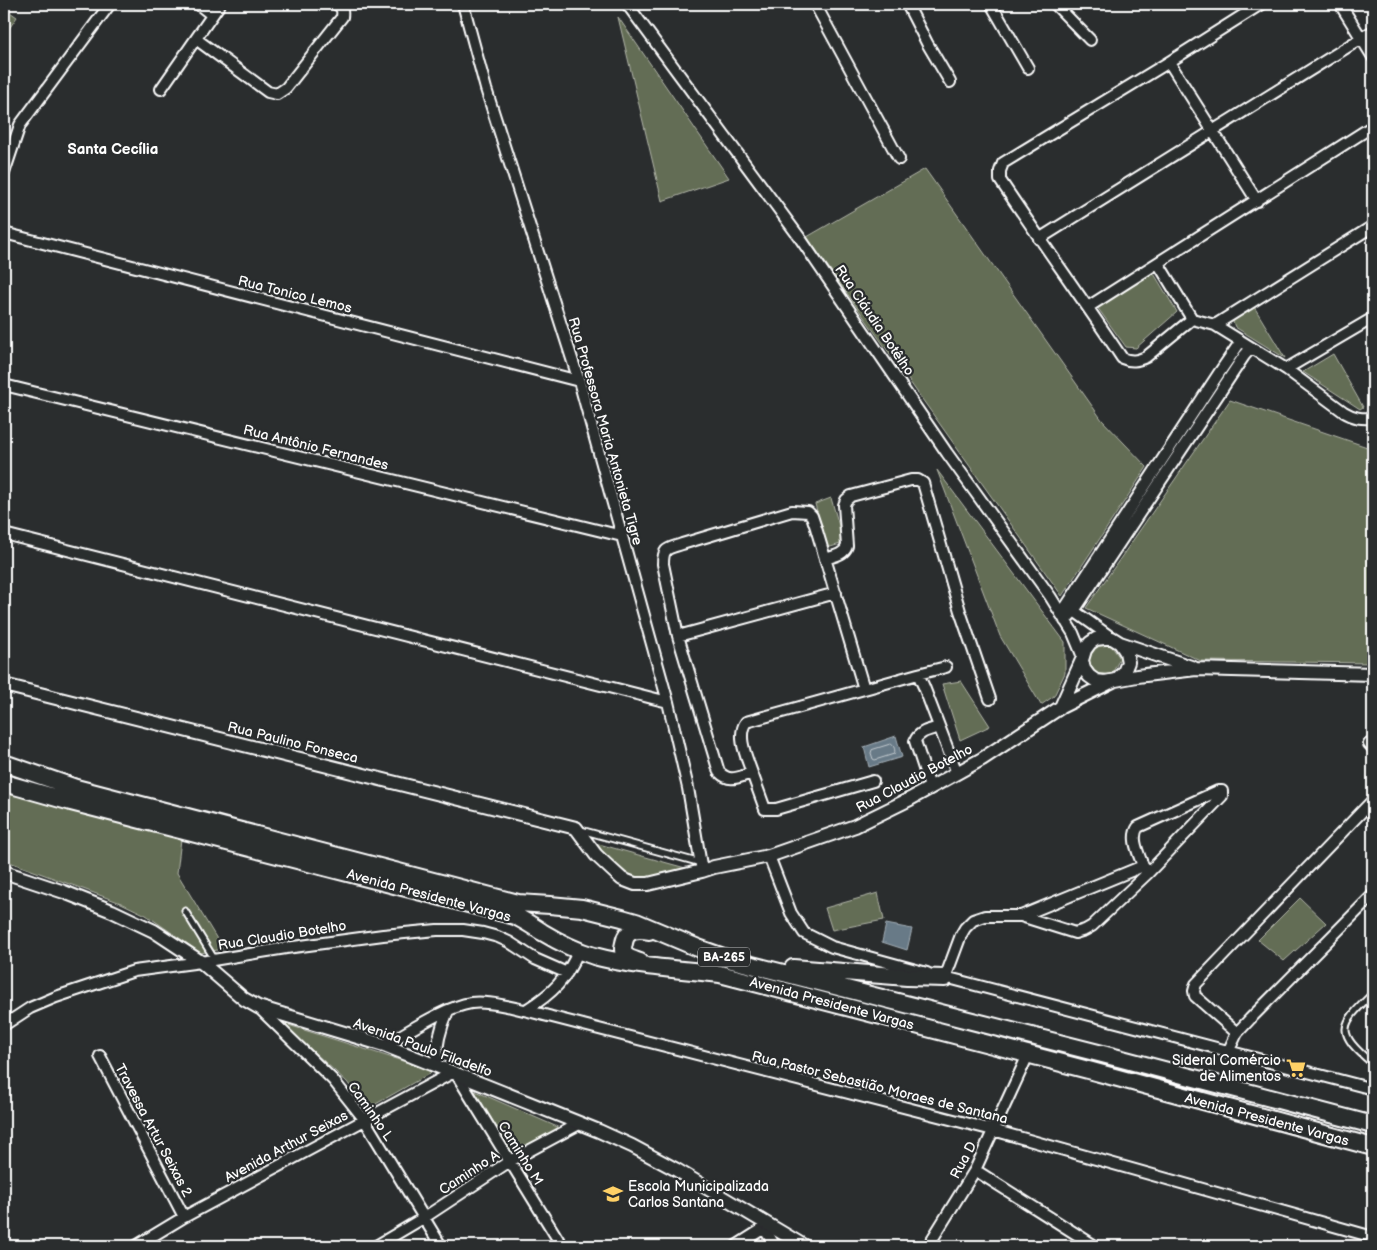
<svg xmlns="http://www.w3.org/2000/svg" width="1377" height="1250" viewBox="0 0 1377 1250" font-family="'Balsamiq Sans',sans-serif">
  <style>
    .green { fill: #646d54; stroke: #b2b6aa }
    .water { fill: #687a87; stroke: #a4afb7 }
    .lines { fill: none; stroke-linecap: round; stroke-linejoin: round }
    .shore { stroke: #c3cacf; stroke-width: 1 }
    .service-casing { stroke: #fff; stroke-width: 9 }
    .minor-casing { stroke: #fff; stroke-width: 14 }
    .tertiary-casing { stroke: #fff; stroke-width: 16 }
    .primary-casing { stroke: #fff; stroke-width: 20 }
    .service { stroke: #2a2d2e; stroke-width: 5 }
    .minor { stroke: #2a2d2e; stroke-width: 10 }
    .tertiary { stroke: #2a2d2e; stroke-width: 12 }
    .primary { stroke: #2a2d2e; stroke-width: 16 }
    .labels { text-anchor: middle; stroke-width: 4.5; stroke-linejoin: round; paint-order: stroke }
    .shield { fill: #2a2d2e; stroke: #bfc0c0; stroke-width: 1 }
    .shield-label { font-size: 12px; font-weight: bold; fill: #fff }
    .street-label { font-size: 14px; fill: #fff; stroke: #2a2d2e }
    .poi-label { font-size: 14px; fill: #fff; stroke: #2a2d2e; text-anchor: end }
    .neighbourhood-label { font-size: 15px; font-weight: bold; fill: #fff; stroke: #2a2d2e }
  </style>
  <rect width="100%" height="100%" fill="#2a2d2e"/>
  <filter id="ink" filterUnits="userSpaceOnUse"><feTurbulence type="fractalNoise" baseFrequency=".02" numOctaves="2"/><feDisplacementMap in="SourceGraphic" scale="10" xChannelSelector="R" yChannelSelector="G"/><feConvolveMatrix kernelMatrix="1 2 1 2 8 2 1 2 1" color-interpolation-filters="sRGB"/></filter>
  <g filter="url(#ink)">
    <!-- green -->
    <path class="green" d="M4,8l13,9 -13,19z
      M618,17l111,161 -67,23z
      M925,169l177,251 45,47 -85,129 -255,-359z
      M1149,271l4,1 24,40 -41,36 -10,-1 -29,-40z
      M1253,305l32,53 -50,-31 -2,-5v-5z
      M1333,354l30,53 -3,2 -57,-37z
      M1230,400l143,49v214l-172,-2 -115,-53z
      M937,470l128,172v31l-11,23 -13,9 -41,-69z
      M831,498l13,45 -17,5 -12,-44z
      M1110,644l10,14 -8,16h-21l-4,-22 6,-6z
      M961,681l29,45 -30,14 -18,-56z
      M4,792l177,47 -4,34 46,76 -22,4 -55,-38 -25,-12 -117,-43z
      M588,841l101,28 -55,13z
      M878,893l6,27 -52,10 -7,-22z
      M1300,898l26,25 -42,38 -26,-21z
      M282,1023l152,48 -67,38 -20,-27z
      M475,1091l87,38 -48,27z"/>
    <!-- water -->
    <path class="water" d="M896,736l6,21 -33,10 -5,-20z
      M886,924l26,5 -5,21 -25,-8z"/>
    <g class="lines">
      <!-- shore -->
      <path class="shore" d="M891,744c3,1 5,7 3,10l-19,6 -2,-1 -2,-6 1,-3z"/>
      <defs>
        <path id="service" d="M581,830l120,33
          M185,911l30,49
          M1373,993c-33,33 -39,38 0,71"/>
        <path id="minor" d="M198,4l14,11
          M463,4l23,85 93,292 89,321 20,86 14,83
          M627,4l173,234 147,215 103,143 23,37 10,24
          M815,4l84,155
          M907,4l20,39 23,39
          M991,4l37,64
          M1055,4l35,36
          M1340,4l33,53
          M196,39l72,53 9,2 9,-6 56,-71c1,-7 0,-10 -6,-13
          M1169,62l88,139
          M161,89l59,-85
          M4,173l16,-48 90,-121
          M4,233l575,148
          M1039,239l334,-208
          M1158,263l34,56 23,6 71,44 58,43c10,6 17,7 29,6
          M1088,307l285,-181
          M1192,319l-46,38c-9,4 -15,5 -24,1 -40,-60 -82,-118 -122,-178v-9l3,-8 166,-101 92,-58
          M1215,325l158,-99
          M1286,369l87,-51
          M4,385l618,151
          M4,534l664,168
          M825,559c9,-3 19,-4 22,-13l-3,-41 2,-5 5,-4 60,-16h7l5,3 37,128 30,88
          M1070,608l42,30
          M1061,614l158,-241 22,-32
          M1065,621l9,-10 170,-255 7,-8
          M678,636l158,-43
          M918,674l28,-7
          M864,689l-48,-161 -4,-12 -4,-4 -16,-1 -110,33c-14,5 -19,3 -19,20l15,72 41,136c11,11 19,5 33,1 -5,-15 -16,-37 -6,-51l172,-48 6,13 33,86
          M1369,744l4,4
          M752,773l13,36h11l97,-28
          M930,787l-15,-46c4,-10 15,-11 24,-14
          M769,856l22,57 13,20 28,14 95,26
          M1021,916l122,-50 3,4
          M941,976l432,113
          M945,978l16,-43 4,-7 8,-8 12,-4h36l54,17 10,-3 7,-4 56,-53 74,-77v-5h-4l-80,36c-8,11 1,27 5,39
          M258,1007l75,73 31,39 77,127
          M526,1010c28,-18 39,-29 53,-60
          M4,1025l26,-17 26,-11 78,-26 67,-9 85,-14 97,-13 54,-5h26l20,3 15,4 11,5 26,17 32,14
          M1237,1033l-42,-37 -1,-5 2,-7 177,-184
          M384,1045c24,-13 61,-38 87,-42 21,-3 60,9 81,14l441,113 380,107
          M1228,1052l9,-19 13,-14 123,-124
          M100,1056l84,161
          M436,1065c0,-19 4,-36 12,-54
          M457,1075l105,171
          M975,1170l120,76
          M764,1228l11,18
          M136,1246l48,-29 268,-144
          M376,1246l49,-29 85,-56 69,-37
          M736,1246l33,-21
          M928,1246l47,-76 53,-115"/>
        <path id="tertiary" d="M1120,643l74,25
          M1117,679l7,-7 4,-10 -2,-10 -6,-9 -8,-5h-8l-8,1 -6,4 -5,7 -3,10 2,9 5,7 7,5 9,1 32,-6 59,-7 177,5
          M4,685l572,143 20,27 16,15 10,9 13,5h13l54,-13 12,-4 55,-11 86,-30 55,-27 72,-40 79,-52 52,-26
          M1061,707l21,-47
          M4,872l60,20 48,19 42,20 47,31 43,37 14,8 126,38 215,86 33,15 43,23 129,77"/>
        <path id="primary" d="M4,763l72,25 442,115 32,2 32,3 40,10 14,4 62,26 34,12 390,99 251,66
          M4,783l67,19 444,114c10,5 18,10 27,16 15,9 35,19 52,24 41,11 85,13 126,18l372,97 281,76
          M640,962c-5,-2 -11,-3 -15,-7 -3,-4 -2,-8 -1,-12 2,-14 14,-14 25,-12
          M793,968l114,9 38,1"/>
      </defs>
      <!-- service casing -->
      <use href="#service" class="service-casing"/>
      <!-- minor casing -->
      <use href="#minor" class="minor-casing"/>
      <!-- tertiary casing -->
      <use href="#tertiary" class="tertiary-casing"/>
      <!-- primary casing -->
      <use href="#primary" class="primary-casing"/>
      <!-- service -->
      <use href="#service" class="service"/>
      <!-- minor -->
      <use href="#minor" class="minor"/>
      <!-- tertiary -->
      <use href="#tertiary" class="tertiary"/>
      <!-- primary -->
      <use href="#primary" class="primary"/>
    </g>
  </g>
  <!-- icons -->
  <defs>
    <symbol id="supermarket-bare" viewBox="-9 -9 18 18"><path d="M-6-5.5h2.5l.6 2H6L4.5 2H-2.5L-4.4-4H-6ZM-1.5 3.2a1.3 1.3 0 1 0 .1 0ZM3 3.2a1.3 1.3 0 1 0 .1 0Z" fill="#ffd166" stroke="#2a2d2e" stroke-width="2.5" paint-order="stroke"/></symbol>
    <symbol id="school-bare" viewBox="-9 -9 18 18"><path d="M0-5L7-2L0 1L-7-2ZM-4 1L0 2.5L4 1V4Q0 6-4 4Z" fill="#ffd166" stroke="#2a2d2e" stroke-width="2.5" paint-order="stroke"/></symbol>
  </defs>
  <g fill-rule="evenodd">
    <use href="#supermarket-bare" x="1282" y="1054" width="28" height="28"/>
    <use href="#school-bare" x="599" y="1180" width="28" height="28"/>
  </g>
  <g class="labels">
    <!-- shield labels -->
    <rect class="shield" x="698" y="947.5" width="52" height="19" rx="4"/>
    <g class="shield-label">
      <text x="724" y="961">BA-265</text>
    </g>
    <!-- street labels -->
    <g class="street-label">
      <text transform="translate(295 294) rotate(14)" y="5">Rua Tonico Lemos</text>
      <text transform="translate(875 320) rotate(56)" y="5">Rua Cláudia Botêlho</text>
      <text transform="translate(606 431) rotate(74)" y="5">Rua Professora Maria Antonieta Tigre</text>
      <text transform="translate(316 447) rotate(14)" y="5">Rua Antônio Fernandes</text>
      <text transform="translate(293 742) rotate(14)" y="5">Rua Paulino Fonseca</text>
      <text transform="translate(914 778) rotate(-28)" y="5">Rua Claudio Botelho</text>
      <text transform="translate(429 895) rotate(15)" y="5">Avenida Presidente Vargas</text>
      <text transform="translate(282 935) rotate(-9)" y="5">Rua Claudio Botelho</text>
      <text transform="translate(832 1003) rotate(15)" y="5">Avenida Presidente Vargas</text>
      <text transform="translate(423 1047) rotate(20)" y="5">Avenida Paulo Filadelfo</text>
      <text transform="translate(880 1087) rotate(14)" y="5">Rua Pastor Sebastião Moraes de Santana</text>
      <text transform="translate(371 1111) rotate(55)" y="5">Caminho L</text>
      <text transform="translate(1267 1119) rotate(15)" y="5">Avenida Presidente Vargas</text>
      <text transform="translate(154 1130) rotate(62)" y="5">Travessa Artur Seixas 2</text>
      <text transform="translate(286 1146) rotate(-28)" y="5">Avenida Arthur Seixas</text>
      <text transform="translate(521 1153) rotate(58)" y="5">Caminho M</text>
      <text transform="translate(963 1160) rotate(-62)" y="5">Rua D</text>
      <text transform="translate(469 1172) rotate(-33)" y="5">Caminho A</text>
    </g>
    <!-- poi labels -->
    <g class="poi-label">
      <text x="1281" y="1065">Sideral Comércio<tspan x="1281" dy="16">de Alimentos</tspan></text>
      <text x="628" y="1191" text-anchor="start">Escola Municipalizada<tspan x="628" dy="16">Carlos Santana</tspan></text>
    </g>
    <!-- neighbourhood labels -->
    <g class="neighbourhood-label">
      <text x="113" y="154">Santa Cecília</text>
    </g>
  </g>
  <!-- margin -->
  <rect width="1377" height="1250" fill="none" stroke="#2a2d2e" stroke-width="20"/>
  <rect x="10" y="10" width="1357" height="1230" fill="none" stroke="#fff" stroke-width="2" filter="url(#ink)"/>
</svg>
